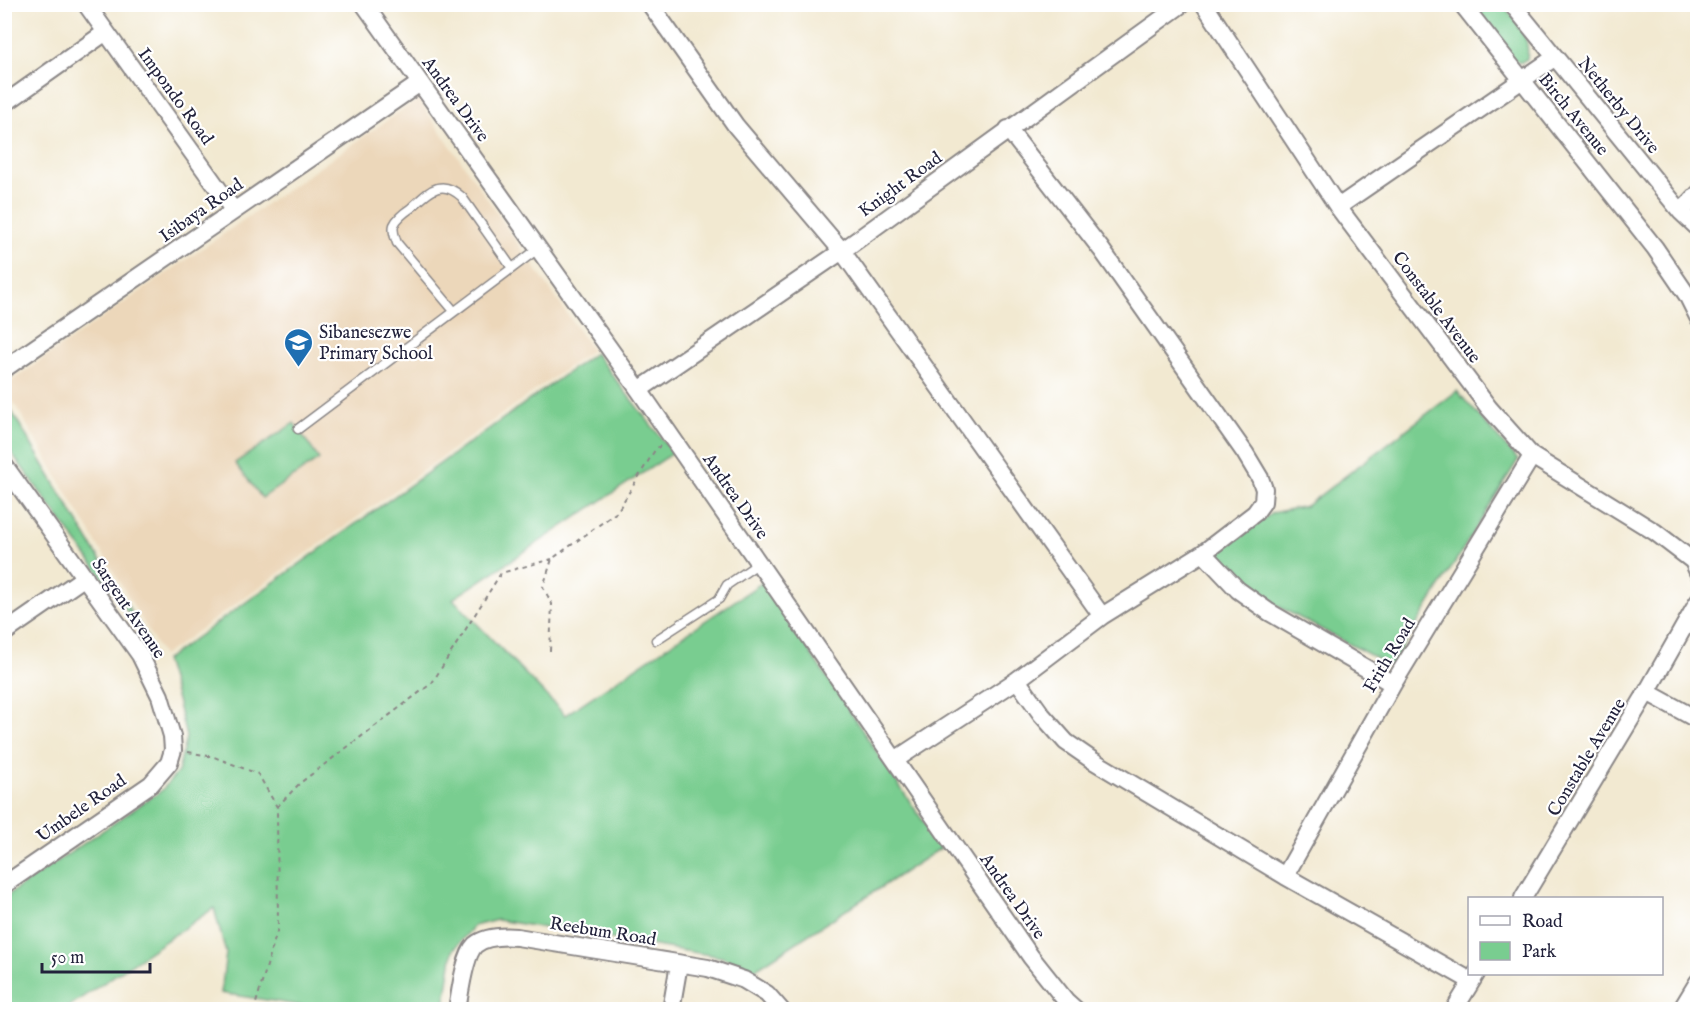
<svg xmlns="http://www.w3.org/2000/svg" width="1702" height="1014" viewBox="0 0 1702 1014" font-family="'IM FELL English',serif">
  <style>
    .built { fill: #ecd7ba }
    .green { fill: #79cd90; stroke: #4e7866; stroke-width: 1.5 }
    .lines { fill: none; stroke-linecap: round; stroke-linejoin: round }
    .lane-casing { stroke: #8a8686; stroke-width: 11 }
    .street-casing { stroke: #8a8686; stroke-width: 20 }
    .path { stroke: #8a8686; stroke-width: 2; stroke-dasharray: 4.5 4.5; stroke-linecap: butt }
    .lane { stroke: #fff; stroke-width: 8 }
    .street { stroke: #fff; stroke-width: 16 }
    .labels { text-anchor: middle; stroke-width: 4.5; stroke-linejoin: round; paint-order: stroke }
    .street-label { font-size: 18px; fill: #22223b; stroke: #fff }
    .poi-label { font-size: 18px; fill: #22223b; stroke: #fff; text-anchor: start }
  </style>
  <rect width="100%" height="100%" fill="#fff"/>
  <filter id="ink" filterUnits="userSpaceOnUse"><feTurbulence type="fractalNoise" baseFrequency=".0167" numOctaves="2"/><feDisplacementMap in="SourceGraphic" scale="12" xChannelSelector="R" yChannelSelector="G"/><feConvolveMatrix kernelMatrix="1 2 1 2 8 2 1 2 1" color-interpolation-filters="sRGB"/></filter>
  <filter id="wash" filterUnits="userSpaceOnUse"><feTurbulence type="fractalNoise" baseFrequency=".008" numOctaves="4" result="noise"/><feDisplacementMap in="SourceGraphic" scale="24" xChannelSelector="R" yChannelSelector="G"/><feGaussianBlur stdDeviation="1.35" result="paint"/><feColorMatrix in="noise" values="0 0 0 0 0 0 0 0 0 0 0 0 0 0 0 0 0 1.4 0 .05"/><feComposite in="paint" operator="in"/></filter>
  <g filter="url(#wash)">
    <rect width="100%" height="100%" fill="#f2e9d1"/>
    <!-- built -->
    <path class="built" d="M418,99l174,251 -429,306 -159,-270z"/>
    <!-- green -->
    <path class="green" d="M1471,5h32c14,17 28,31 24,54l-7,4 -6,-3z
      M595,353l78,100 -220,146 112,116 198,-133 178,266 -188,123 -31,-14 -225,-37 -23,6 -21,24 -9,59h-121l-102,-16 5,-40 -12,-45 -149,101 -60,1v-113l156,-106 17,-19 8,-35 -9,-37 -12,-40z
      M1457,391l61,69 -127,206 -110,-58 -36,-24 -27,-31 54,-40 34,-7z
      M4,400h1l143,240 -143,-196z
      M294,423l25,36 -57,39 -27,-35z"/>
  </g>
  <g filter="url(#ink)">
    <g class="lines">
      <defs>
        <path id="lane" d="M454,311l-57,-68c-2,-6 -5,-12 -3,-18 3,-7 11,-13 17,-17 18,-16 29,-31 51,-11l50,71
          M298,429l241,-181
          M656,640l63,-41 8,-14 32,-22"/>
        <path id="street" d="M86,4l148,207
          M364,4l275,386 392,567 35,44 10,9
          M650,4l86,122 106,125 260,365
          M1204,4l134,203 151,201 43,48 123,76 38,29 5,11
          M1462,4l193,244 32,47 11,22
          M1512,4l169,208 17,16
          M4,104l102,-72
          M1338,207l216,-149
          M1681,212l17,-18
          M4,369l416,-286
          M639,390l203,-139 340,-247
          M4,465l136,190 20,41 12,40 1,14 -4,13 -18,21 -147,101
          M1203,553l35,37 31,22 124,72
          M4,633l81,-56
          M1017,680l25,35 24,27 26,18 193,116 186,105
          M1647,692l51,28
          M895,760l122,-80 85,-64 101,-63 52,-40 8,-11 1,-13 -4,-11 -15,-25 -144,-204 -93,-120
          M1285,876l108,-192 139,-228
          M1523,898l124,-206 51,-90
          M457,1010c3,-16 7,-54 18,-65 11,-9 29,-9 42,-8l191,31 36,12 23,14 14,16
          M671,1010l8,-46
          M1454,1010l22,-36
          M1681,1010l17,-28"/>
      </defs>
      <!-- lane casing -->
      <use href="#lane" class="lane-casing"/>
      <!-- street casing -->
      <use href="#street" class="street-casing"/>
      <!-- path -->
      <path class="path" d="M550,651l2,-47 -9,-17 9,-28 65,-47 38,-62 5,-4
        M188,752l26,5 44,17 19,33 1,121 -24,82
        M277,807l23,-24 132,-100 69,-110 51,-14"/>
      <!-- lane -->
      <use href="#lane" class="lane"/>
      <!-- street -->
      <use href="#street" class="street"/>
    </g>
  </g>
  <!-- icons -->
  <defs>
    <symbol id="school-pin" viewBox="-11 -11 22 30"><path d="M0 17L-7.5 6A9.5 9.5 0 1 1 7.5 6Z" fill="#1f6fb2" stroke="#fff"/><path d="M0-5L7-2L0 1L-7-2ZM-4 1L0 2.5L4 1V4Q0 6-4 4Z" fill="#fff"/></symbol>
  </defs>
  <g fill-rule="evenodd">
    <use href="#school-pin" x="282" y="326" width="33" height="45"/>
  </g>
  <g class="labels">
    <!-- street labels -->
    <g class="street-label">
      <text transform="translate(176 96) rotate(54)" y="6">Impondo Road</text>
      <text transform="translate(456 99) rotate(54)" y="6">Andrea Drive</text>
      <text transform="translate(1619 105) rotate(51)" y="6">Netherby Drive</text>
      <text transform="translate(1574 114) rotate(51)" y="6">Birch Avenue</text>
      <text transform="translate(900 184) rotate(-36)" y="6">Knight Road</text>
      <text transform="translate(201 210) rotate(-35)" y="6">Isibaya Road</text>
      <text transform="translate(1437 307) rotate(53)" y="6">Constable Avenue</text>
      <text transform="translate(736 496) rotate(55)" y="6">Andrea Drive</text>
      <text transform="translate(129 608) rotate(56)" y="6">Sargent Avenue</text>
      <text transform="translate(1389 655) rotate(-59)" y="6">Frith Road</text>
      <text transform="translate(1586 757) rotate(-59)" y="6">Constable Avenue</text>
      <text transform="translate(81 808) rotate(-35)" y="6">Umbele Road</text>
      <text transform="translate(1013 896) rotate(55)" y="6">Andrea Drive</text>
      <text transform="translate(603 931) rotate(9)" y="6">Reebum Road</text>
    </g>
    <!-- poi labels -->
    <g class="poi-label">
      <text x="319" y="338">Sibanesezwe<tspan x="319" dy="21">Primary School</tspan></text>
    </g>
  </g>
  <!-- margin -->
  <rect width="1702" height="1014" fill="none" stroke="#fff" stroke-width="24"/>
  <!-- legend -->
  <rect x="1468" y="897" width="195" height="78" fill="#ffffff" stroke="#a7a7b1" stroke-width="1.5"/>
  <rect x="1480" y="916" width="30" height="9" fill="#ffffff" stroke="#a7a7b1" stroke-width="1.5"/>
  <text x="1522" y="927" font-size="18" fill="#22223b">Road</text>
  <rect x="1480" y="942" width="30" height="18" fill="#79cd90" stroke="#a7a7b1" stroke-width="1.5"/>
  <text x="1522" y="957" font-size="18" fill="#22223b">Park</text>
  <!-- scale -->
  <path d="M42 963v9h108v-9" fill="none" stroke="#22223b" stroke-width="3"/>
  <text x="51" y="963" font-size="18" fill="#22223b" stroke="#ffffff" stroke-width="4.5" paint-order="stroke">50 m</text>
</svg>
